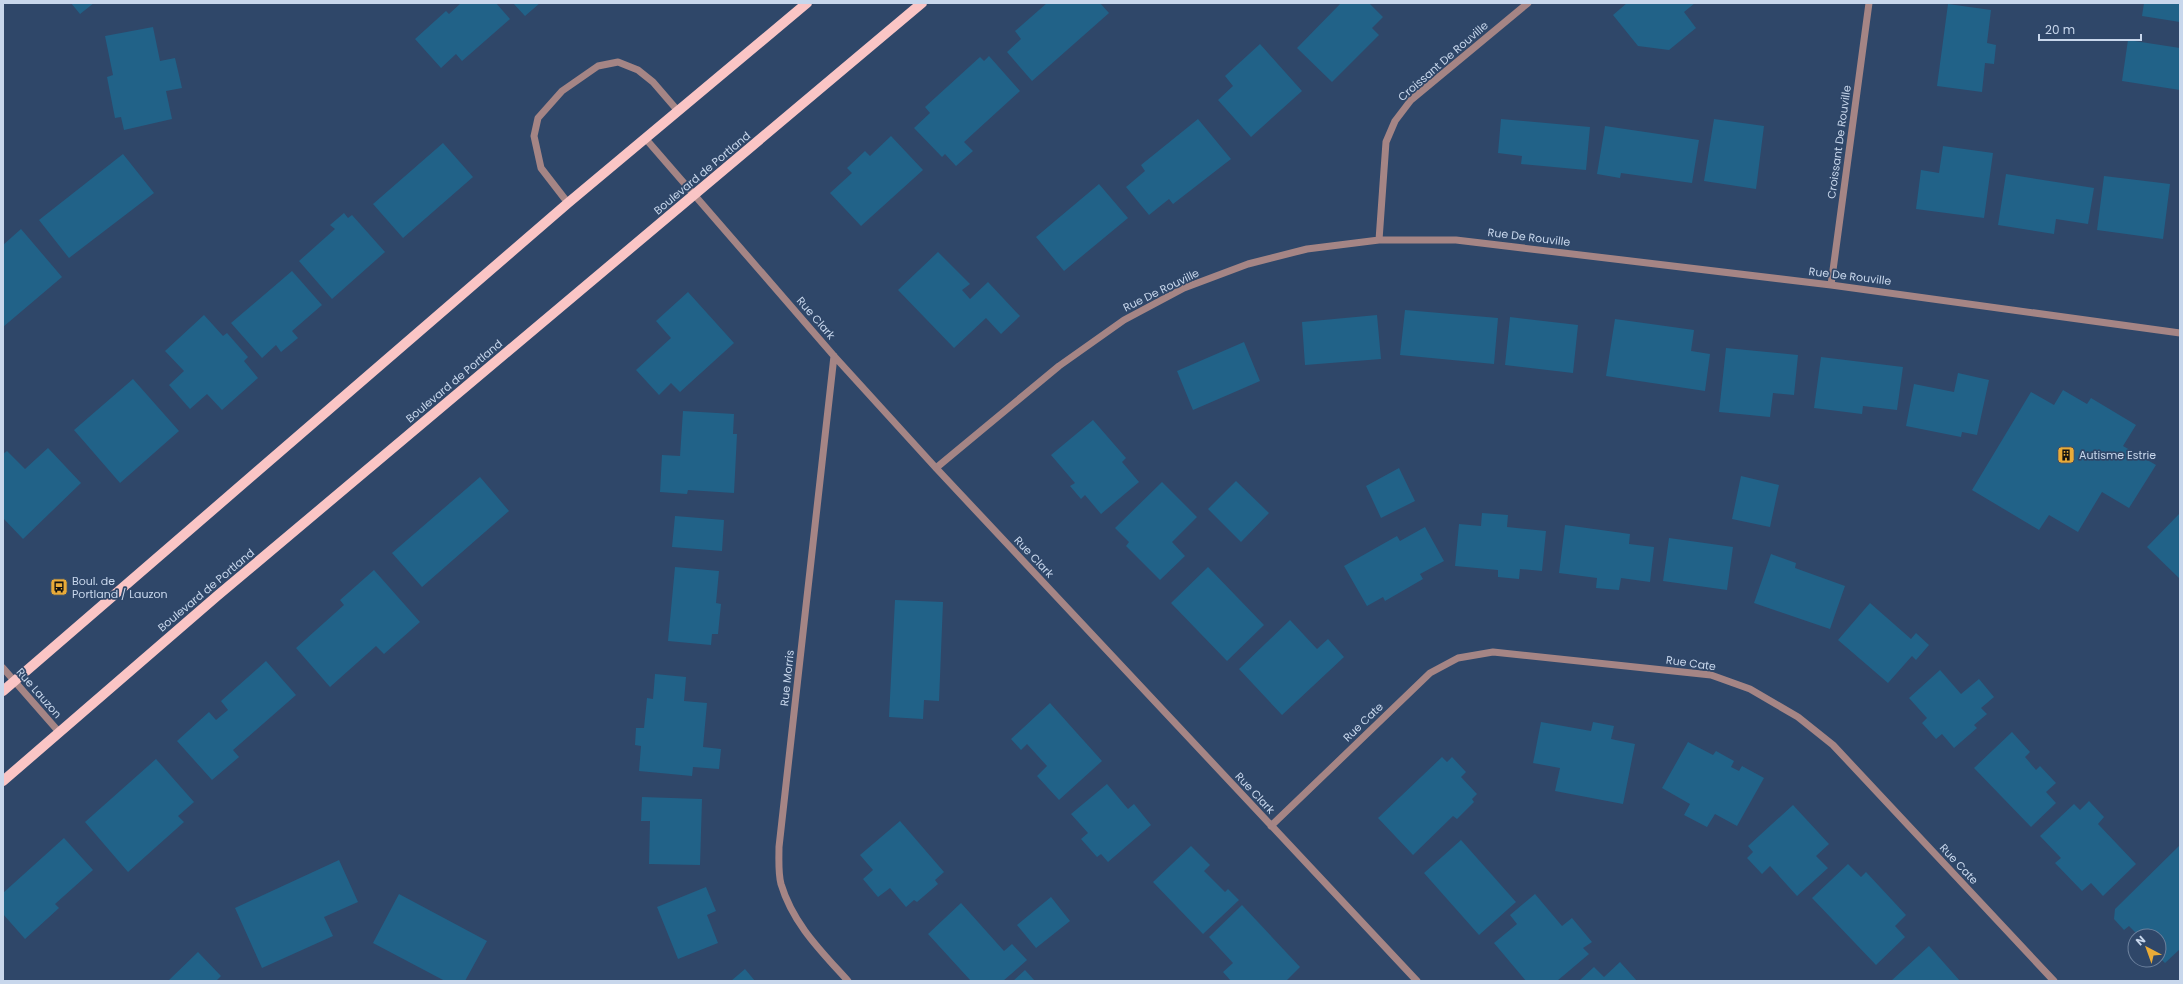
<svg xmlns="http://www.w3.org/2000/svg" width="2183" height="984" viewBox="0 0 2183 984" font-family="Poppins,sans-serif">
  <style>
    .building { fill: #216288 }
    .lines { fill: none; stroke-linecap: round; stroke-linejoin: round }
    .minor { stroke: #a58585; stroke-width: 7 }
    .major { stroke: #fac5c5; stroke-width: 10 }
    .labels { text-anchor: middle; stroke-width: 3.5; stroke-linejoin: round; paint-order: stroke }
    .street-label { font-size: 11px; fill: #c8d7ec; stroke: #2f4769 }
    .poi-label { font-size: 11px; fill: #c8d7ec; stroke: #2f4769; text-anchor: start }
  </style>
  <rect width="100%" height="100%" fill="#2f4769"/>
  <!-- building -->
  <path class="building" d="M71,3h23l-14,11z
    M461,3h35l14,16 -48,42 -6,-7 -15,14 -26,-29 31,-28 3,3z
    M513,3h27l-15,13z
    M1047,3h53l9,10 -77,68 -25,-29 14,-13 -6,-8z
    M1341,3h28l14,14 -11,11 7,7 -47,47 -35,-34z
    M1627,3h68l-11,9 12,16 -27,22 -31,-4 -25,-31z
    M2144,3h36v19l-38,-6z
    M1948,4l43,6 -4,33 9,2 -2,19 -9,-1 -3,29 -45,-6z
    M153,27l7,34 15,-3 7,30 -16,3 6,28 -48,11 -3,-13 -6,1 -8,-41 6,-2 -8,-39z
    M2128,40l52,8v42l-58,-9z
    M1260,44l42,47 -51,46 -33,-37 15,-14 -8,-10z
    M989,56l31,35 -56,51 9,9 -17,15 -11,-12 -3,3 -28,-29 16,-15 -5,-6 55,-50 4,4z
    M1198,119l33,40 -58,45 -4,-5 -20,16 -23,-28 19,-16 -4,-6z
    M1501,119l89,8 -4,43 -65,-6 1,-8 -24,-3z
    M1714,119l50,7 -8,63 -52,-8z
    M1605,126l94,14 -7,43 -71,-10 -1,5 -23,-4z
    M891,136l32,34 -62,56 -31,-33 22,-20 -5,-5 18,-17 5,5z
    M443,143l30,34 -70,61 -30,-34z
    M1943,146l50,7 -9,65 -68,-9 5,-39 18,3z
    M123,154l31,39 -85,65 -30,-38z
    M2006,174l88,14 -6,36 -32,-5 -2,15 -56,-9z
    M2104,176l66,8 -7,55 -66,-9z
    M1099,184l29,34 -64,53 -28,-34z
    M344,213l4,5 4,-3 33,37 -53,47 -33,-38 36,-32 -5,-4z
    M21,229l41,48 -59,50v-82z
    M938,252l32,32 -8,6 8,9 18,-17 32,34 -19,18 -15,-16 -32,30 -56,-58z
    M292,271l30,34 -30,26 6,7 -17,14 -5,-7 -14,13 -31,-35z
    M688,292l46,51 -54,49 -9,-9 -12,12 -23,-25 35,-32 -15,-17z
    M1405,310l93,8 -4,46 -94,-9z
    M204,315l19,21 4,-3 21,24 -4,4 14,17 -36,32 -15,-16 -17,15 -21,-24 15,-14 -19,-20z
    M1377,315l4,44 -76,6 -3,-43z
    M1510,317l68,8 -5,48 -68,-8z
    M1615,319l79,11 -3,21 19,3 -5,37 -99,-15z
    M1244,342l16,39 -67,29 -16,-39z
    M1726,348l72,7 -4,40 -21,-2 -3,24 -51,-5z
    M1821,357l82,10 -6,43 -34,-4 -1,8 -48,-6z
    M1958,373l31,7 -12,55 -15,-3 -1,5 -55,-11 8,-42 40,8z
    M133,379l46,52 -59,52 -46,-53z
    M2063,390l24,14 4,-6 45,27 -13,21 33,19 -27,43 -27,-16 -24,40 -29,-17 -10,15 -67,-40 59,-98 23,13z
    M683,411l51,3 -1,20h4l-3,59 -46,-3 -1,4 -27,-2 2,-37 18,1z
    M1093,420l33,38 -4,4 17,20 -38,32 -16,-19 -4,4 -11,-13 5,-3 -24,-28z
    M48,448l33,35 -58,56 -20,-21v-64l4,-3 18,18z
    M1399,468l16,33 -34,17 -15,-32z
    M1741,476l38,9 -9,42 -38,-8z
    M480,477l29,34 -87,76 -30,-34z
    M1236,481l33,32 -28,29 -33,-33z
    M1162,482l35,35 -25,25 13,14 -25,24 -34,-34 3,-4 -14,-14z
    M1482,513l26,2 -1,12 39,4 -4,40 -22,-2 -1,10 -21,-2v-7l-43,-4 4,-42 22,2z
    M2180,513v66l-33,-32z
    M675,516l49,4 -2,31 -50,-4z
    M1565,525l65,9 -1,10 25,3 -4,35 -29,-4 -2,12 -23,-2 1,-10 -38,-5z
    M1425,527l19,34 -24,13 3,5 -38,22 -2,-4 -16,9 -23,-40 53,-30 3,5z
    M1669,538l64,9 -6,43 -64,-9z
    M1771,554l25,9 -1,5 50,18 -15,43 -76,-26z
    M675,567l44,4 -3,32 5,1 -3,30h-6l-1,11 -43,-4z
    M1208,567l56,58 -37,36 -56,-58z
    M374,570l46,52 -36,32 -8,-8 -46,41 -34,-39 48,-43 -4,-5z
    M895,600l48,2 -4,99 -15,-1 -1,19 -34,-2z
    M1870,603l41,36 5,-6 13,12 -13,15 -4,-4 -24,27 -50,-43z
    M1290,620l27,29 11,-10 16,18 -62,58 -43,-46z
    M266,661l30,34 -63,55 6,7 -27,23 -35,-39 32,-29 7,8 12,-10 -7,-9z
    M1940,670l21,24 18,-15 15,18 -13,11 6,6 -13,11 3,3 -23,20 -12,-14 -6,5 -14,-16 5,-5 -18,-20z
    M655,674l31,3 -2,24 23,2 -4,44 18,2 -2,20 -26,-2 -1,9 -53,-5 2,-25 -6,-1 1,-17h8l3,-30 6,1z
    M1050,703l52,58 -43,39 -22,-24 10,-10 -20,-22 -6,6 -10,-11z
    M1541,722l50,9 2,-9 21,4 -3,13 24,5 -12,60 -68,-13 5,-23 -27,-5z
    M2012,732l18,20 -5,5 11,13 4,-4 16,17 -10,9 10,11 -25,24 -57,-59z
    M1688,742l25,13 3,-4 18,10 -3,6 8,4 3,-5 22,12 -27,48 -22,-12 -8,13 -23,-12 6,-11 -28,-16z
    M1442,757l5,5 5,-5 14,15 -5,5 16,17 -5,5 2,3 -17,17 -4,-3 -40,39 -35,-37z
    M156,759l38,43 -16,14 6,6 -56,50 -43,-50z
    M1107,784l21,25 6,-5 17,21 -43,37 -7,-8 -4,3 -16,-18 7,-6 -17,-19z
    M642,797l60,2 -2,66 -51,-1 1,-43h-9z
    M2089,801l15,16 -6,7 38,40 -33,32 -12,-13 -9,8 -27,-28 6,-5 -21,-22 34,-32 6,6z
    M1793,805l36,39 -13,12 12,12 -31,28 -27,-30 -8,8 -15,-16 6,-6 -5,-6z
    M900,821l44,51 -9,8 3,4 -21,18 -3,-2 -8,7 -16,-19 -12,9 -15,-18 10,-9 -13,-15z
    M64,838l29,32 -38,34 4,4 -34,31 -22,-25v-21z
    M1461,840l55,62 -37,33 -55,-62z
    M2180,845v104l-15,14 -6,-6v-21h-20l-10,-10 -5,4 -10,-11 1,-10z
    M1191,846l19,19 -6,6 21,21 3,-3 11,11 -36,34 -50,-52z
    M339,860l19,42 -34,15 9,19 -71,32 -27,-60z
    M1848,864l13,13 5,-5 40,43 -11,11 10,11 -29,28 -64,-67z
    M706,887l10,24 -9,4 11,28 -40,16 -21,-52z
    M399,894l88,47 -22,40h-20l-72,-38z
    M1535,894l27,32 10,-8 20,24 -9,6 6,6 -32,27h-31l-32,-38 23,-19 -7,-9z
    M1051,897l19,24 -34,27 -19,-23z
    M961,903l43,48 8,-7 15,16 -24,21h-32l-43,-47z
    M1242,905l58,62 -14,14h-55l-8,-9 10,-9 -24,-26z
    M1929,946l31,35h-69z
    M198,952l23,24 -5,5h-48z
    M1620,962l17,19h-58l15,-14 10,10z
    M745,969l10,12h-24z
    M1025,970l10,11h-22z"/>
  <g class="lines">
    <!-- minor -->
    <path class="minor" d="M645,138l189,218 102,112 481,513
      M568,203l-27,-35 -7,-32 4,-18 24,-27 36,-25 20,-4 20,8 15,12 25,29
      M1379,240l7,-98 9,-21 16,-21 117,-97
      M1831,285l38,-282
      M834,356l-55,491c0,12 -1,26 2,37 12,40 40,67 67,97
      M936,468l123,-102 65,-46 60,-32 64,-24 59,-15 72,-9h77l375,45 349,48
      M3,668l56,64
      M1271,826l159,-153 28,-15 35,-6 218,23 39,14 48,28 35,28 221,236"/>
    <!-- major -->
    <path class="major" d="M3,691l565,-488 239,-200
      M3,781l214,-185 705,-593"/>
  </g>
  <!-- icons -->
  <defs>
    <symbol id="building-square" viewBox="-11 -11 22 22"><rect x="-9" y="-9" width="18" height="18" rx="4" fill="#e9ab38" stroke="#2f4769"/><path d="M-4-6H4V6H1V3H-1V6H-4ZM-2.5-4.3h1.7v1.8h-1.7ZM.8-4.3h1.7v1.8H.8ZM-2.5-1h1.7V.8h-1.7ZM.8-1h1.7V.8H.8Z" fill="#111"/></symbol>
    <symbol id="bus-square" viewBox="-11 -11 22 22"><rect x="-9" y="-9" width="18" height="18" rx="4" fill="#e9ab38" stroke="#2f4769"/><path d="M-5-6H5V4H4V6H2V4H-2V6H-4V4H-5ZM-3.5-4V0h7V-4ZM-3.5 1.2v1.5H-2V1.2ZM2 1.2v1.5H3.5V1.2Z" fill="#111"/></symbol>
  </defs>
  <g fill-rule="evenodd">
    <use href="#building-square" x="2056" y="445" width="20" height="20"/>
    <use href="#bus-square" x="49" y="577" width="20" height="20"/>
  </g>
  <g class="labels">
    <!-- street labels -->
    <g class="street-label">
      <text transform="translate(1443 61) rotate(-41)" y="4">Croissant De Rouville</text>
      <text transform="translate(1839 142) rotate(-82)" y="4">Croissant De Rouville</text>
      <text transform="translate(702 173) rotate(-40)" y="4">Boulevard de Portland</text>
      <text transform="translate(1529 237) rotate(7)" y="4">Rue De Rouville</text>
      <text transform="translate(1850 276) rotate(7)" y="4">Rue De Rouville</text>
      <text transform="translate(1161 290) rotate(-26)" y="4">Rue De Rouville</text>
      <text transform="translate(816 318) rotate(49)" y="4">Rue Clark</text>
      <text transform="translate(454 381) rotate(-40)" y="4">Boulevard de Portland</text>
      <text transform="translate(1034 557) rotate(47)" y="4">Rue Clark</text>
      <text transform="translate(206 590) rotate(-40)" y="4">Boulevard de Portland</text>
      <text transform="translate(1691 663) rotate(8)" y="4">Rue Cate</text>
      <text transform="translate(787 678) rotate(-84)" y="4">Rue Morris</text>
      <text transform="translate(39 693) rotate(49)" y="4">Rue Lauzon</text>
      <text transform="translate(1363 722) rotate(-44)" y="4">Rue Cate</text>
      <text transform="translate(1255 793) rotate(47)" y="4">Rue Clark</text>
      <text transform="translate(1959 864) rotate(47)" y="4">Rue Cate</text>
    </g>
    <!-- poi labels -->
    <g class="poi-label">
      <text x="2079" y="459">Autisme Estrie</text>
      <text x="72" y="585">Boul. de<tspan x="72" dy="13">Portland / Lauzon</tspan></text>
    </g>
  </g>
  <!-- border -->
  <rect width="2183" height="984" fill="none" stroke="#c8d7ec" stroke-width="8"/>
  <!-- north arrow -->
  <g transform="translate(2147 948) rotate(319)"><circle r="19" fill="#2f4769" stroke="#6c819d"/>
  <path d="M0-3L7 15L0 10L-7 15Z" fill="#e9ab38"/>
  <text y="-6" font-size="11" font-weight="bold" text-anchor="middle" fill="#c8d7ec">N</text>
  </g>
  <!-- scale -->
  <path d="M2039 34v6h102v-6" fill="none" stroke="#c8d7ec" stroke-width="2"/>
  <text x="2045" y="34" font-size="12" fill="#c8d7ec" stroke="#2f4769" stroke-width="3" paint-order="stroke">20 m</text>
</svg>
